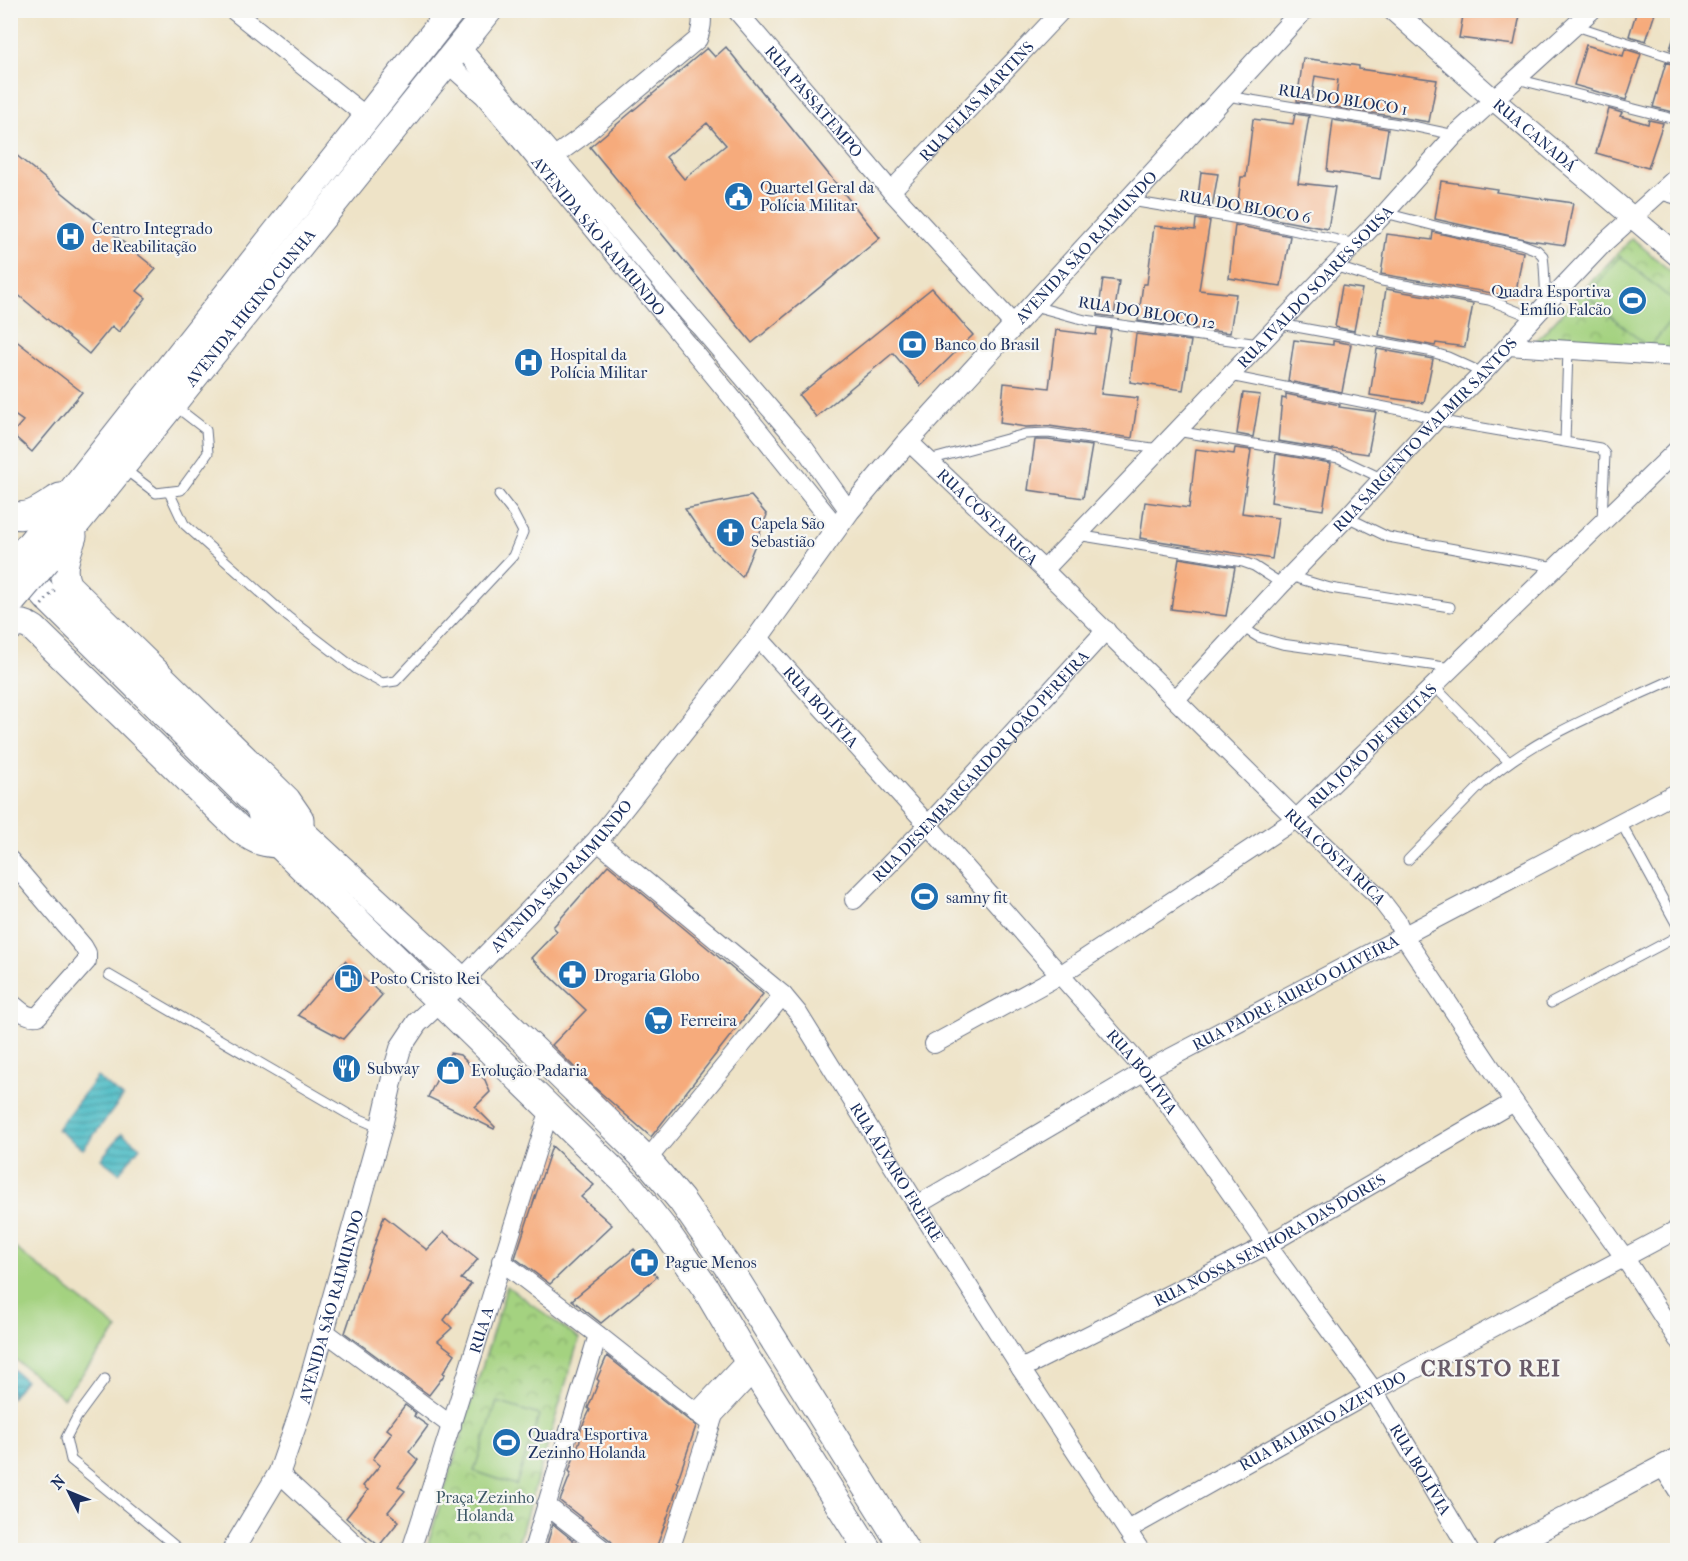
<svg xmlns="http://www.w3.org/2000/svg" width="1688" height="1561" viewBox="0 0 1688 1561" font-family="'IM FELL French Canon',serif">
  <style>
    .park { fill: url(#park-crowns); stroke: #60806f; stroke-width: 1.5 }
    .pitch { fill: #a4d280; stroke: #60806f; stroke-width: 1.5 }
    .water { fill: url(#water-rules); stroke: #347591; stroke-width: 1.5 }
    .building { fill: #f6ab7b; fill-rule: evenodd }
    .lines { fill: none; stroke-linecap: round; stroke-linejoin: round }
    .service-casing { stroke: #656e83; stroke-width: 11 }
    .minor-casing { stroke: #656e83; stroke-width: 20 }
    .tertiary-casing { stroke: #656e83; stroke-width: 23 }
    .primary-casing { stroke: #656e83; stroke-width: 29 }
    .service { stroke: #fff; stroke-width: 9 }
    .minor { stroke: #fff; stroke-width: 18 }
    .tertiary { stroke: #fff; stroke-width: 21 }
    .primary { stroke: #fff; stroke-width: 27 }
    .primary-bridge-casing { stroke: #656e83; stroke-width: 29; stroke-linecap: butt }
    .path-bridge { stroke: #656e83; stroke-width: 3; stroke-dasharray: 1.5 4.5; stroke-linecap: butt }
    .primary-bridge { stroke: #fff; stroke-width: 27 }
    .labels { text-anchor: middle; stroke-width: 4.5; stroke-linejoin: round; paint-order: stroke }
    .street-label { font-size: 16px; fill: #1b2f5e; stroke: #f6f6f2 }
    .poi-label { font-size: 16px; fill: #1b2f5e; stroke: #f6f6f2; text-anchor: start }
    .park-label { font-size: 16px; fill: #3d5866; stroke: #f6f6f2 }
    .district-label { font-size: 22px; font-weight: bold; letter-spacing: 1.5px; fill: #685a68; stroke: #f6f6f2 }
  </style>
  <defs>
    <pattern id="park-crowns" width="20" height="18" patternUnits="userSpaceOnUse" patternTransform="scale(1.5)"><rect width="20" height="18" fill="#a4d280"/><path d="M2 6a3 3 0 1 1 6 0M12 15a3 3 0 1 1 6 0" fill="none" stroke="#85ab6c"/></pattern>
    <pattern id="water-rules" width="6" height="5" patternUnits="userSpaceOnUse" patternTransform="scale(1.5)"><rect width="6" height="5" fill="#4cbbc4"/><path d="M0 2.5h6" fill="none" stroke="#3e98a2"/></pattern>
  </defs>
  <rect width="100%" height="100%" fill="#f6f6f2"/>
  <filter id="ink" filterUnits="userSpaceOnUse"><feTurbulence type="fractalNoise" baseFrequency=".0167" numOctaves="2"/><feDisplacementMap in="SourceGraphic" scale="12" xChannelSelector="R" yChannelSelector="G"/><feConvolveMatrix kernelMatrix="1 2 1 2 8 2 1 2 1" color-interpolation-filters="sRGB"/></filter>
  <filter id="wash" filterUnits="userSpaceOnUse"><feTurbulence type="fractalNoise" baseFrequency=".008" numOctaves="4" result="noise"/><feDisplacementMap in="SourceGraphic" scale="24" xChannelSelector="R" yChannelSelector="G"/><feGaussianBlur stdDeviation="1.35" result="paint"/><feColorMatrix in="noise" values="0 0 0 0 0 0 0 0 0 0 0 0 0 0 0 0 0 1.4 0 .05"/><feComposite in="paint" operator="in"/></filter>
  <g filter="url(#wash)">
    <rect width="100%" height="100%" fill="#eee3c7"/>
    <!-- park -->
    <path class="park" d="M1632,238l45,39v76l-141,-12z
      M507,1286l72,53 -63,211h-90z"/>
    <!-- pitch -->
    <path class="pitch" d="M1620,256l57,48v9l-28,35 -62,-52z
      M10,1244l108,85 -55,69 -52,-42z
      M497,1402l42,13 -23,70 -42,-14z"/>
    <!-- water -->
    <path class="water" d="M97,1077l26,20 -40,52 -26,-20z
      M122,1133l18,14 -21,26 -18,-14z
      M11,1368l14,12 -14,18z"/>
    <g id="blocks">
      <!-- building -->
      <path class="building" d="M1464,10h57l-7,35 -55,-7z
        M1637,10h19l-10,31 -17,-5z
        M1674,37l3,1v14l-7,-3z
        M1586,45l37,11 2,-7 16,5 -15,46 -52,-15z
        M726,47l154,191 -128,105 -162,-196 117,-99 8,9zM707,123l19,22 -42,34 -18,-22z
        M1303,58l56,8v3l78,11 -8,42 -94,-15 3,-27 -23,-4 -4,27 -14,-2z
        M1666,62l11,4v47l-24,-6z
        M1609,109l13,4 -2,3 28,8 1,-4 14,3 -15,45 -52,-15z
        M1295,114l14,2 -11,67 37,4 -7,42 -91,-17 4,-35h5l7,-58 40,5z
        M1333,120l55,9 -8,50 -53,-8z
        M10,150l146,119 -19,22 9,7 -27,34 -7,-6 -23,28 -79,-66z
        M1201,172l17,2 -6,34 -15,-3z
        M1441,181l56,8 -1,3 77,11 -8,42 -36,-5 -94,-21z
        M1196,219l14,2 -11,69 37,4 -6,39 -92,-12 5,-37h4l7,-58 41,4z
        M1235,225l55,11 -9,50 -52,-8z
        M1433,232l90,20 -8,45 -134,-23 6,-40 45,6z
        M1103,279l16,2 -5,36 -16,-2z
        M1342,286l20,3 -8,42 -19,-4z
        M932,288l41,47 -52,51 -28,-33 -77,64 -17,-22z
        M1386,289l87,15 -8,43 -29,-4 -1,3 -56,-11z
        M1097,328l14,2 -10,64 37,4 -6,40 -83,-12 -23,1 -26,-4 4,-40 45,5 7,-58 40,5z
        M1136,334l55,7 -8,49 -53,-8z
        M10,336l72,56 -50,60 -20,-18 11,-13 -13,-9z
        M1294,340l39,5v-4l18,3 -9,48 -54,-11z
        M1377,349l56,10 -9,44 -54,-8z
        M1243,393l17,2 -7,42 -16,-3z
        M1286,394l54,11 -1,2 37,5 -8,42 -35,-5v1l-55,-9 4,-43 4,1z
        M1035,440h13l44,6 -9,52 -55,-8z
        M1235,448l16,2 -9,63 36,5 -6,41 -132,-21 5,-36 44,6 7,-59 38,5z
        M1276,454l55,9 -8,47 -52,-8z
        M751,496l16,19 -25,62 -30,-28 -27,-40z
        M1179,558l56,9 -9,49 -55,-7z
        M608,865l155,129 -112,143 -57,-50 -42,-42 34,-35 -55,-52 26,-27 -4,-4z
        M345,961l37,34 -39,44 -45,-24z
        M450,1053l10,2 25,25 5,12 -15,15 20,20 -1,2 -66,-32z
        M552,1146l42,39 -13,12 31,28 -62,59 -35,-26z
        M384,1216l43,34 17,-18 34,27 -17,20 10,5 -27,36 8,8 -14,13 17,13 -12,19 2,1 -16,21 -84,-62z
        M634,1249l23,28 -56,46 -29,-23z
        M607,1356l89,70 -19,56 2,1 -10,30 -14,38h-40l-1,-6 -3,-4 -51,-40 11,-28 -2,-2 11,-31 -1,-2 2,-9 9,-19 -2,-2 11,-27 -2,-2z
        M405,1405l11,8 -2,3 14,10 -19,26 9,8 -20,26 7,5 -17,21 11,9 -20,25 -33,-28 22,-28 -5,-4 17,-21 -7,-6 19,-26 -5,-4z
        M553,1524l33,27h-41z"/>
    </g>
  </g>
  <g filter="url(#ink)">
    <use href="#blocks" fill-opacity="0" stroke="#656e83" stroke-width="1.5"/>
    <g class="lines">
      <defs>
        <path id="service" d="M1576,26l102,33
          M1517,79l161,41
          M1227,96l190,31 38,8
          M1658,194l20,6
          M1131,201l120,20 105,23
          M1385,213l58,15 78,16 16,6 6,6 1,9 2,37
          M1334,266l48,15 107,19 45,18
          M1034,306l51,14 174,24
          M1280,324l148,27 20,6 35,16
          M1230,376l180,36 26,8 164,28 5,6 -3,66
          M1176,431l163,27 44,21
          M1565,442l3,-92
          M929,460l96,-26 23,-1 111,16
          M123,468l33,25 25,-3 27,-37 -2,-23 -31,-24
          M169,492l15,32 104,93 68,52 26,14 14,-2 117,-125 10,-24 -10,-19 -14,-18
          M1347,517l41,20 167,30
          M1077,535l166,27 11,4 28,18
          M1290,576l40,12 120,19
          M1242,627l16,10 24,7 170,24
          M1434,686l75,76
          M1620,821l58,106
          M1408,860l73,-75c55,-50 129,-76 197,-108
          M109,975l239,139 33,14
          M1551,1003l127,-67
          M105,1379l-28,38 -11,21 5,22 109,90"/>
        <g id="minor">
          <path d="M233,10l134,107"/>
          <path id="s1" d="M736,10l155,181 123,134"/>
          <path d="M460,46l324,379 21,24 44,62"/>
          <path id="s2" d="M446,62l38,34 276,336 77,96"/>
          <path d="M545,163l36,-26 117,-98c3,-9 6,-19 2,-29"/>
          <path id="s3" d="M891,191l171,-181"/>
          <path d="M1508,346l170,11"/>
          <path id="s4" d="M908,441l136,129 252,249 81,76 20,26 6,14 111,167 110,155 54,83"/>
          <path id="s5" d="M1044,570l341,-357 70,-78 137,-125"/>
          <path id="s6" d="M758,637l170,188 217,246 122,174 107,146 95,159"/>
          <path id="s7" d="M1176,699l106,-115 65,-67 89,-97 47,-47 63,-69 59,-62 73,-66"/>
          <path id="s8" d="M597,841l186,154 15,18 119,192 104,164 119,181"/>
          <path d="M10,860l73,86 4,7v8l-49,55c-12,2 -18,-6 -28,-14"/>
          <path id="s9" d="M854,900l74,-75 178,-195"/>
          <path id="s10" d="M934,1044l126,-69 236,-156 382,-370"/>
          <path d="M647,1160l136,-165"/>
          <path id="s11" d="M917,1205l228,-134 533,-279"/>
          <path d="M501,1261l97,74 113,89"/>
          <path d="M324,1331l128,95"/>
          <path id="s12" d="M1021,1369l246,-124 247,-143"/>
          <path d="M696,1413l51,-54"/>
          <path d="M1662,1466l16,25"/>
          <path d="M279,1473l83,77"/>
          <path d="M546,1505l58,45"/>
          <path id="s13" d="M1127,1530l247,-139 304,-162"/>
          <path id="s14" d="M411,1550c48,-146 92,-294 139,-441"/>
          <path d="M533,1550l65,-215"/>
          <path d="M670,1550l44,-135 41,-44"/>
        </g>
        <g id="tertiary">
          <path id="s15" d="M1393,10l101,90 184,156"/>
          <path id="s16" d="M233,1550l46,-77 25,-72 77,-273 14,-61 6,-20 16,-24 45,-42 135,-140 161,-204 91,-126 59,-70 395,-431"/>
          <path d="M1503,1550l175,-92"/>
        </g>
        <g id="primary">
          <path d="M10,514c19,7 35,-8 50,-17"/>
          <path d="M73,536c-5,17 -14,33 -5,50l219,214 13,19v5"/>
          <path d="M29,545l423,-535"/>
          <path id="s17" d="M47,560l442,-550"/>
          <path d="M16,562l31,36 213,210"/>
          <path d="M10,627c10,-5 15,-4 24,2l205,200c14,10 20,14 38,15"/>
          <path d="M260,808l22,6 202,187 163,159 34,40 53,76 171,274"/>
          <path d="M260,808l5,23 367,358 35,44 39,56 41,70 121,191"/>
        </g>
      </defs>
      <!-- service casing -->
      <use href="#service" class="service-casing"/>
      <!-- minor casing -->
      <use href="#minor" class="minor-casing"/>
      <!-- tertiary casing -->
      <use href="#tertiary" class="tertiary-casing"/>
      <!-- primary casing -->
      <use href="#primary" class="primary-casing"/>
      <!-- service -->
      <use href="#service" class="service"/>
      <!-- minor -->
      <use href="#minor" class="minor"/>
      <!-- tertiary -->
      <use href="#tertiary" class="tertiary"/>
      <!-- primary -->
      <use href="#primary" class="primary"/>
      <defs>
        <path id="primary-bridge" d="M10,566l19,-21
          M13,600l34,-40"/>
      </defs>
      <!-- primary-bridge casing -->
      <use href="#primary-bridge" class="primary-bridge-casing"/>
      <!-- path-bridge -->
      <path class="path-bridge" d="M34,614l23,-27"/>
      <!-- primary-bridge -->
      <use href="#primary-bridge" class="primary-bridge"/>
    </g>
  </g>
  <!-- icons -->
  <defs>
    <symbol id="civic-disc" viewBox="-11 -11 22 22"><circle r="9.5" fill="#1f6fb2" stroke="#f6f6f2"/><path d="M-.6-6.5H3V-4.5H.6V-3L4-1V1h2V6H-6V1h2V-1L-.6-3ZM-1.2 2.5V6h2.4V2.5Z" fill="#fff"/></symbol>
    <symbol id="hospital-disc" viewBox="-11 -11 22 22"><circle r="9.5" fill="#1f6fb2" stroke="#f6f6f2"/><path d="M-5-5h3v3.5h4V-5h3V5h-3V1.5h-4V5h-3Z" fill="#fff"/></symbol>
    <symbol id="stadium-disc" viewBox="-11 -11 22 22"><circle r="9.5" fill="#1f6fb2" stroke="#f6f6f2"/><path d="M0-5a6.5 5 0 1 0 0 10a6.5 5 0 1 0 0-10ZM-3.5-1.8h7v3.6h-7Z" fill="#fff"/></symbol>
    <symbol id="bank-disc" viewBox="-11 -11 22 22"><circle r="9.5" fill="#1f6fb2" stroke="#f6f6f2"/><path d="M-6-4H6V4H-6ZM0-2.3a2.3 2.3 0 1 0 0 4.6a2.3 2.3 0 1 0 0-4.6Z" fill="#fff"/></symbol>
    <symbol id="church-disc" viewBox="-11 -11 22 22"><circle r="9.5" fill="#1f6fb2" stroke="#f6f6f2"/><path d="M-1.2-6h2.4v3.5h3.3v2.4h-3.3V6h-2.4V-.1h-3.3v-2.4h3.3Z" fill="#fff"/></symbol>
    <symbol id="pharmacy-disc" viewBox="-11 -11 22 22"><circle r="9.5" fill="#1f6fb2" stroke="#f6f6f2"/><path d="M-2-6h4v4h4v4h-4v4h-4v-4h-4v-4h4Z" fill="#fff"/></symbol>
    <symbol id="fuel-disc" viewBox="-11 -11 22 22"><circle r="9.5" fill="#1f6fb2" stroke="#f6f6f2"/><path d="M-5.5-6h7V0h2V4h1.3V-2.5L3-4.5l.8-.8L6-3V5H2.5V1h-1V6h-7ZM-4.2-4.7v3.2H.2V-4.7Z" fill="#fff"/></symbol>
    <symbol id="supermarket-disc" viewBox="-11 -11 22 22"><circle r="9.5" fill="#1f6fb2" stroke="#f6f6f2"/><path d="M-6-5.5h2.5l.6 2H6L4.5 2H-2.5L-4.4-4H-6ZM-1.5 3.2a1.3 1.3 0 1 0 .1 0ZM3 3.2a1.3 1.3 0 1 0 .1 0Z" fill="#fff"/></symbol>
    <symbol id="restaurant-disc" viewBox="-11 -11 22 22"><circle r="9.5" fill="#1f6fb2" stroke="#f6f6f2"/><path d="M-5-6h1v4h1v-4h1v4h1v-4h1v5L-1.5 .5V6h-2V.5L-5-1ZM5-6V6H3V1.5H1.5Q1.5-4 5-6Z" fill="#fff"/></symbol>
    <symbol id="shop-disc" viewBox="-11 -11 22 22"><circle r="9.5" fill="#1f6fb2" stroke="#f6f6f2"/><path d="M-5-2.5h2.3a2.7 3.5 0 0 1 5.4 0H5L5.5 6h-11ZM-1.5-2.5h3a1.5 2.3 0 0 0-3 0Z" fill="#fff"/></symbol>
  </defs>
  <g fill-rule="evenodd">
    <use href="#civic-disc" x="722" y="180" width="33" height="33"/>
    <use href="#hospital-disc" x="54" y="220" width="33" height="33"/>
    <use href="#stadium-disc" x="1616" y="284" width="33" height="33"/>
    <use href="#bank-disc" x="896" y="328" width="33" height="33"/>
    <use href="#hospital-disc" x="512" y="346" width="33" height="33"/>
    <use href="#church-disc" x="714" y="516" width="33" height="33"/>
    <use href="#stadium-disc" x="908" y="880" width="33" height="33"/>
    <use href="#pharmacy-disc" x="556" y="958" width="33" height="33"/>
    <use href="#fuel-disc" x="332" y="962" width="33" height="33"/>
    <use href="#supermarket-disc" x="642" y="1004" width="33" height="33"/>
    <use href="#restaurant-disc" x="330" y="1052" width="33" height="33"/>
    <use href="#shop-disc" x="434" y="1054" width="33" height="33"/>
    <use href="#pharmacy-disc" x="628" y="1246" width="33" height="33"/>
    <use href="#stadium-disc" x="490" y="1426" width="33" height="33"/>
  </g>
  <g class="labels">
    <!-- street labels -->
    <g class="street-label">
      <text transform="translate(1343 99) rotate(9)" y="6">RUA DO BLOCO 1</text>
      <text dy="6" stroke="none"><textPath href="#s3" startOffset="124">RUA ELIAS MARTINS</textPath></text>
      <text dy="6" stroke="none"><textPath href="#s1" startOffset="120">RUA PASSATEMPO</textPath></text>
      <text dy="6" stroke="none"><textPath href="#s15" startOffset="189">RUA CANADÁ</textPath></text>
      <text transform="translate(1245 206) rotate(10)" y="6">RUA DO BLOCO 6</text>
      <text dy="6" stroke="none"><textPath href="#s2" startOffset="232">AVENIDA SÃO RAIMUNDO</textPath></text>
      <text dy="6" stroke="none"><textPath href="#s16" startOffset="1588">AVENIDA SÃO RAIMUNDO</textPath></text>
      <text dy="6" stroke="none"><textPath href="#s5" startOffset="392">RUA IVALDO SOARES SOUSA</textPath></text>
      <text dy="6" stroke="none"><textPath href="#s17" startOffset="324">AVENIDA HIGINO CUNHA</textPath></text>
      <text transform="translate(1147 312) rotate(9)" y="6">RUA DO BLOCO 12</text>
      <text dy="6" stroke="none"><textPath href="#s7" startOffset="363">RUA SARGENTO WALMIR SANTOS</textPath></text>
      <text dy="6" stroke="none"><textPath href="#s4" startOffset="110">RUA COSTA RICA</textPath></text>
      <text dy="6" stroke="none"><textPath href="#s6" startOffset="94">RUA BOLÍVIA</textPath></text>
      <text dy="6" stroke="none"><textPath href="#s10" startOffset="532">RUA JOÃO DE FREITAS</textPath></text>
      <text dy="6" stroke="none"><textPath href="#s9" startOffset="184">RUA DESEMBARGARDOR JOÃO PEREIRA</textPath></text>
      <text dy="6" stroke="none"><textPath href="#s4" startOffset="596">RUA COSTA RICA</textPath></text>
      <text dy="6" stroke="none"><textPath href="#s16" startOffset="768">AVENIDA SÃO RAIMUNDO</textPath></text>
      <text dy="6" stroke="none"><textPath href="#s11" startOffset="434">RUA PADRE ÁUREO OLIVEIRA</textPath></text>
      <text dy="6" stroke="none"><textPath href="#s6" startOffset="580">RUA BOLÍVIA</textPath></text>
      <text dy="6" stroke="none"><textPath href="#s8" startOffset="452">RUA ÁLVARO FREIRE</textPath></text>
      <text dy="6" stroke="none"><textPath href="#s12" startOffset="280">RUA NOSSA SENHORA DAS DORES</textPath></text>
      <text dy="6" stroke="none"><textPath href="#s16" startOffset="264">AVENIDA SÃO RAIMUNDO</textPath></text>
      <text dy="6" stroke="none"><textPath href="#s14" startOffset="231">RUA A</textPath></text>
      <text dy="6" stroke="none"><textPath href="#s13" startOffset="224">RUA BALBINO AZEVEDO</textPath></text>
      <text dy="6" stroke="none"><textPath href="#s6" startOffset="1066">RUA BOLÍVIA</textPath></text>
    </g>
    <!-- poi labels -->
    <g class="poi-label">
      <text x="760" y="193">Quartel Geral da<tspan x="760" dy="18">Polícia Militar</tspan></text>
      <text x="92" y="234">Centro Integrado<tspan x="92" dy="18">de Reabilitação</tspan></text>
      <text x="1611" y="297" text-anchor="end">Quadra Esportiva<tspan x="1611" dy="18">Emílio Falcão</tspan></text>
      <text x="934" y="350">Banco do Brasil</text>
      <text x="550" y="360">Hospital da<tspan x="550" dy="18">Polícia Militar</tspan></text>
      <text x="751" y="529">Capela São<tspan x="751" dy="18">Sebastião</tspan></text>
      <text x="946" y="903">samny fit</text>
      <text x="594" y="981">Drogaria Globo</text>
      <text x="370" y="984">Posto Cristo Rei</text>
      <text x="680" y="1026">Ferreira</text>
      <text x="367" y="1074">Subway</text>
      <text x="471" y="1076">Evolução Padaria</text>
      <text x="665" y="1268">Pague Menos</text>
      <text x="528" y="1440">Quadra Esportiva<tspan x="528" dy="18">Zezinho Holanda</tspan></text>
    </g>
    <!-- park labels -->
    <g class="park-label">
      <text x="485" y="1503">Praça Zezinho<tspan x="485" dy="18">Holanda</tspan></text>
    </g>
    <!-- district labels -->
    <g class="district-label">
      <text x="1491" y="1376">CRISTO REI</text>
    </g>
  </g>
  <!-- margin -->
  <rect width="1688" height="1561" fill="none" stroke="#f6f6f2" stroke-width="36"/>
  <!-- north arrow -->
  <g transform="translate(69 1492) rotate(313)" stroke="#f6f6f2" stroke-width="4.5" paint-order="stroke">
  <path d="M0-4.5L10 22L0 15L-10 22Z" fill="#1b2f5e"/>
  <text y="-9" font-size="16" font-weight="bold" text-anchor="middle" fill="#1b2f5e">N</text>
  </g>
</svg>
